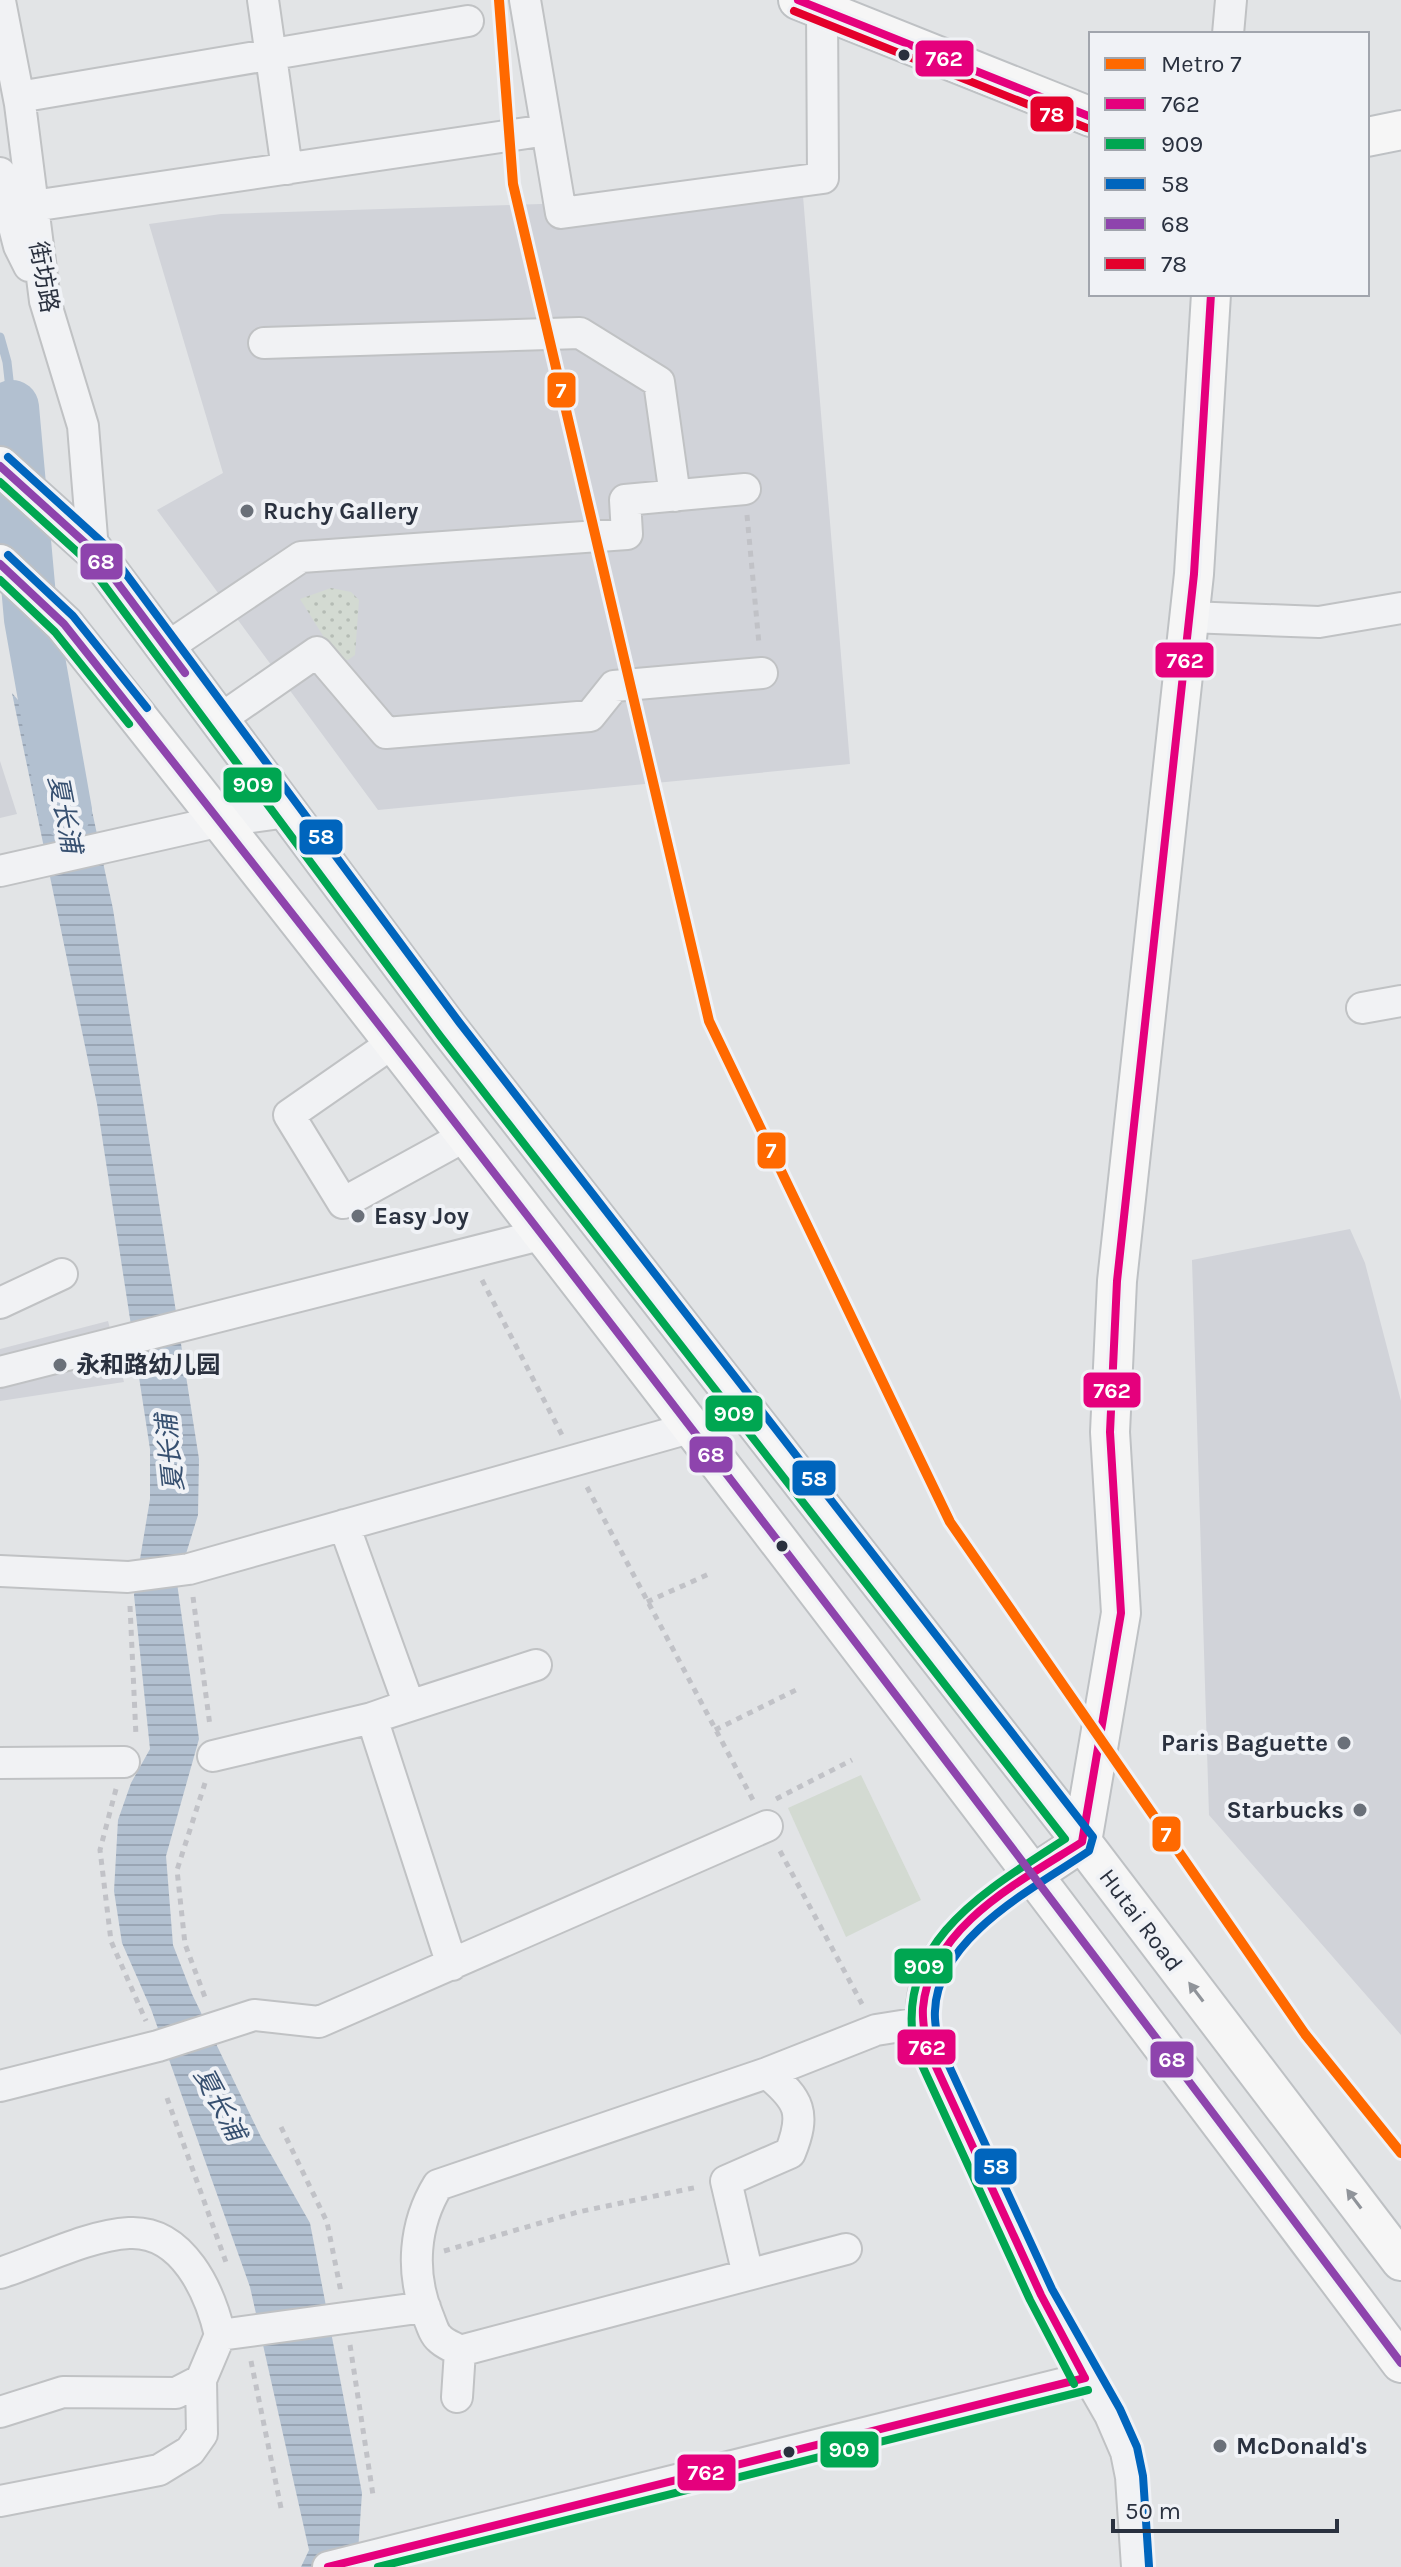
<svg xmlns="http://www.w3.org/2000/svg" width="1401" height="2567" viewBox="0 0 1401 2567" font-family="Karla,'Noto Sans SC',sans-serif">
  <style>
    .built { fill: #d1d3d9 }
    .grass { fill: url(#grass-dots) }
    .pitch { fill: #d3dad2 }
    .water { fill: url(#water-rules) }
    .lines { fill: none; stroke-linecap: round; stroke-linejoin: round }
    .stream { stroke: #b2c0d0; stroke-width: 9 }
    .river { stroke: #b2c0d0; stroke-width: 54 }
    .minor-casing { stroke: #c0c2c4; stroke-width: 34 }
    .major-casing { stroke: #bec1c4; stroke-width: 42 }
    .path { stroke: #c1c2c7; stroke-width: 5; stroke-dasharray: 6 6; stroke-linecap: butt }
    .minor { stroke: #f1f2f4; stroke-width: 30 }
    .major { stroke: #f6f6f6; stroke-width: 38 }
    .bus-1-casing { stroke: #f0f2f6; stroke-width: 14 }
    .bus-2-casing { stroke: #f0f2f6; stroke-width: 14 }
    .bus-3-casing { stroke: #f0f2f6; stroke-width: 14 }
    .bus-4-casing { stroke: #f0f2f6; stroke-width: 14 }
    .bus-5-casing { stroke: #f0f2f6; stroke-width: 14 }
    .bus-1 { stroke: #e5007d; stroke-width: 8 }
    .bus-2 { stroke: #00a651; stroke-width: 8 }
    .bus-3 { stroke: #0065bd; stroke-width: 8 }
    .bus-4 { stroke: #8e44ad; stroke-width: 8 }
    .bus-5 { stroke: #e4002b; stroke-width: 8 }
    .metro-1-casing { stroke: #f0f2f6; stroke-width: 16 }
    .metro-1 { stroke: #ff6900; stroke-width: 10 }
    .oneway { fill: #90949a }
    .bus-dot { fill: #2a313f; stroke: #f0f2f6; stroke-width: 3 }
    .poi-dot { fill: #6a7079; stroke: #f0f2f6; stroke-width: 3 }
    .labels { text-anchor: middle; stroke-width: 8; stroke-linejoin: round; paint-order: stroke }
    .street-label { font-size: 24px; fill: #2a313f; stroke: #f0f2f6 }
    .poi-label { font-size: 24px; font-weight: bold; fill: #2a313f; stroke: #f0f2f6; text-anchor: start }
    .water-label { font-size: 26px; font-style: italic; fill: #375070; stroke: #f0f2f6 }
    .line-badge { stroke: #f0f2f6; stroke-width: 3 }
    .badge-label { font-size: 22px; text-anchor: middle; font-weight: bold; fill: #fff }
  </style>
  <defs>
    <pattern id="grass-dots" width="8" height="8" patternUnits="userSpaceOnUse" patternTransform="scale(2)"><rect width="8" height="8" fill="#d3dad2"/><path d="M2 2h.1M6 6h.1" fill="none" stroke="#b5bcb5" stroke-width="1.8" stroke-linecap="round"/></pattern>
    <pattern id="water-rules" width="6" height="5" patternUnits="userSpaceOnUse" patternTransform="scale(2)"><rect width="6" height="5" fill="#b2c0d0"/><path d="M0 2.5h6" fill="none" stroke="#99a5b4"/></pattern>
  </defs>
  <rect width="100%" height="100%" fill="#e2e4e6"/>
  <!-- built -->
  <path class="built" d="M803,196l47,568 -472,46 -221,-300 66,-37 -74,-249 72,-10z
    M0,761l17,53 -17,4z
    M1350,1229l15,34 36,138v634l-192,-220 -17,-555z
    M108,1321l16,61 -124,19v-52z"/>
  <!-- grass -->
  <path class="grass" d="M331,588l20,4 8,8 -4,55 -7,5 -11,-2 -37,-59z"/>
  <!-- pitch -->
  <path class="pitch" d="M861,1775l60,125 -75,37 -58,-129z"/>
  <!-- water -->
  <path class="water" d="M12,693l73,85 28,131 86,550 -1,56 -21,68 22,156 -33,117 7,89 19,49 69,143 49,86 52,270 -5,74h-56l8,-17 -59,-263 -99,-278 -29,-66 -8,-52 4,-71 13,-37 19,-34 -16,-154 16,-96v-50l-53,-345z"/>
  <g class="lines">
    <!-- stream -->
    <path class="stream" d="M0,337l7,25 5,45"/>
    <!-- river -->
    <path class="river" d="M12,407l19,212 34,192"/>
    <defs>
      <path id="minor" d="M263,0l24,169
        M525,0l36,213 262,-35 -1,-169
        M0,1l20,103 25,197 38,125 10,124
        M1228,34l3,-34
        M19,97l449,-76
        M0,173l19,73 10,20
        M33,206l514,-76
        M264,343l316,-10 79,49 16,114
        M1189,617l130,5 82,-14
        M166,648l135,-91 326,-23 -2,-34 120,-11
        M219,720l98,-68 69,81 204,-17 24,-30 148,-13
        M0,871l221,-50 67,-9
        M1362,1008l39,-7
        M394,1042l-105,73 54,88 124,-68
        M0,1303l62,-29
        M0,1372l544,-138
        M344,1525l65,180 -37,13 80,247
        M0,1571l128,6 61,-8 504,-142
        M213,1756l159,-38 164,-53
        M0,1763l124,-1
        M1034,1874c-62,43 -130,85 -108,171l115,250 69,120 16,37 5,25 6,90
        M0,2086l158,-40 96,-31 65,7 448,-196
        M846,2249l-386,102c-6,-4 -16,-7 -21,-13 -5,-4 -8,-15 -11,-22 -18,-43 -14,-92 10,-131l329,-112 109,-43 44,-7
        M0,2273c38,-12 89,-38 129,-40 54,-3 81,59 91,102l205,-28
        M748,2275l-22,-94 64,-28c16,-40 10,-53 -23,-80
        M457,2397l3,-46
        M0,2412l63,-20 113,1 25,-13
        M0,2501l159,-31 31,-19 12,-17 -1,-54 19,-45
        M328,2567l757,-189"/>
      <path id="major" d="M798,0l293,117
        M1367,137l34,-7
        M0,466l93,84 356,479 633,813 319,419
        M0,564l64,60c455,572 898,1154 1337,1739
        M1034,1874l48,-32 39,-229 -11,-181 7,-151 77,-707 17,-280"/>
    </defs>
    <!-- minor casing -->
    <use href="#minor" class="minor-casing"/>
    <!-- major casing -->
    <use href="#major" class="major-casing"/>
    <!-- path -->
    <path class="path" d="M747,515l12,129
      M482,1280l80,155
      M587,1487l166,313
      M193,1597l17,129
      M647,1602l64,-29
      M130,1606l6,130
      M715,1730l85,-42
      M205,1783l-28,87 8,74 21,56
      M116,1789l-16,61 11,91 35,80
      M776,1799l76,-39
      M780,1851l82,153
      M167,2098l60,167
      M281,2127l46,95 14,70
      M444,2251l134,-39 120,-25
      M350,2345l23,150
      M251,2361l30,147"/>
    <!-- minor -->
    <use href="#minor" class="minor"/>
    <!-- major -->
    <use href="#major" class="major"/>
    <defs>
      <path id="bus-1" d="M798,0l293,117
        M1085,2378l-44,-83 -115,-250c-1,-12 -4,-26 -3,-37 7,-82 98,-127 159,-166l39,-229 -11,-181 7,-151 77,-707 17,-280
        M328,2567l757,-189"/>
      <path id="bus-2" d="M0,482l84,76 356,478 625,803c-78,51 -173,103 -150,211l115,250 44,84
        M0,580l55,52 74,92
        M378,2567l710,-177"/>
      <path id="bus-3" d="M8,457l95,86 356,479 634,815 -4,14c-53,36 -152,86 -154,160 -1,10 2,21 3,31l114,247 68,120 17,38 6,29 6,90
        M8,555l65,61 74,92"/>
      <path id="bus-4" d="M0,466l93,84 92,123
        M0,564l64,60c454,573 898,1154 1337,1739"/>
      <path id="bus-5" d="M794,11l293,117"/>
    </defs>
    <!-- bus-1 casing -->
    <use href="#bus-1" class="bus-1-casing"/>
    <!-- bus-2 casing -->
    <use href="#bus-2" class="bus-2-casing"/>
    <!-- bus-3 casing -->
    <use href="#bus-3" class="bus-3-casing"/>
    <!-- bus-4 casing -->
    <use href="#bus-4" class="bus-4-casing"/>
    <!-- bus-5 casing -->
    <use href="#bus-5" class="bus-5-casing"/>
    <!-- bus-1 -->
    <use href="#bus-1" class="bus-1"/>
    <!-- bus-2 -->
    <use href="#bus-2" class="bus-2"/>
    <!-- bus-3 -->
    <use href="#bus-3" class="bus-3"/>
    <!-- bus-4 -->
    <use href="#bus-4" class="bus-4"/>
    <!-- bus-5 -->
    <use href="#bus-5" class="bus-5"/>
    <defs>
      <path id="metro-1" d="M499,0l14,184 196,837 241,501 355,512 96,119"/>
    </defs>
    <!-- metro-1 casing -->
    <use href="#metro-1" class="metro-1-casing"/>
    <!-- metro-1 -->
    <use href="#metro-1" class="metro-1"/>
  </g>
  <!-- one-way arrows -->
  <defs><path id="oneway-solid" d="M-6-.8H1V-3.2L6.5 0L1 3.2V.8H-6Z" transform="scale(2)"/></defs>
  <g class="oneway">
    <use href="#oneway-solid" transform="translate(1196 1992) rotate(-127)"/>
    <use href="#oneway-solid" transform="translate(1354 2199) rotate(-127)"/>
  </g>
  <!-- markers -->
  <g class="bus-dot">
    <circle cx="904" cy="55" r="7"/>
    <circle cx="782" cy="1546" r="7"/>
    <circle cx="789" cy="2452" r="7"/>
  </g>
  <g class="poi-dot">
    <circle cx="247" cy="511" r="8"/>
    <circle cx="358" cy="1216" r="8"/>
    <circle cx="60" cy="1365" r="8"/>
    <circle cx="1344" cy="1743" r="8"/>
    <circle cx="1360" cy="1810" r="8"/>
    <circle cx="1220" cy="2446" r="8"/>
  </g>
  <g class="labels">
    <!-- street labels -->
    <g class="street-label">
      <text transform="translate(44 277) rotate(80)" y="8">街坊路</text>
      <text transform="translate(1141 1920) rotate(53)" y="8">Hutai Road</text>
    </g>
    <!-- poi labels -->
    <g class="poi-label">
      <text x="263" y="519">Ruchy Gallery</text>
      <text x="374" y="1224">Easy Joy</text>
      <text x="76" y="1373">永和路幼儿园</text>
      <text x="1328" y="1751" text-anchor="end">Paris Baguette</text>
      <text x="1344" y="1818" text-anchor="end">Starbucks</text>
      <text x="1236" y="2454">McDonald's</text>
    </g>
    <!-- water labels -->
    <g class="water-label">
      <text transform="translate(65 814) rotate(79)" y="9">夏长浦</text>
      <text transform="translate(170 1453) rotate(-96)" y="9">夏长浦</text>
      <text transform="translate(220 2104) rotate(62)" y="9">夏长浦</text>
    </g>
  </g>
  <g class="line-badge">
    <rect x="914" y="39" width="61" height="39" rx="8" fill="#e5007d"/>
    <rect x="1029" y="95" width="46" height="38" rx="8" fill="#e4002b"/>
    <rect x="546" y="371" width="31" height="38" rx="8" fill="#ff6900"/>
    <rect x="79" y="542" width="45" height="39" rx="8" fill="#8e44ad"/>
    <rect x="1154" y="641" width="61" height="38" rx="8" fill="#e5007d"/>
    <rect x="222" y="766" width="61" height="38" rx="8" fill="#00a651"/>
    <rect x="298" y="818" width="46" height="38" rx="8" fill="#0065bd"/>
    <rect x="756" y="1131" width="31" height="39" rx="8" fill="#ff6900"/>
    <rect x="1082" y="1371" width="60" height="38" rx="8" fill="#e5007d"/>
    <rect x="704" y="1394" width="60" height="39" rx="8" fill="#00a651"/>
    <rect x="688" y="1435" width="46" height="39" rx="8" fill="#8e44ad"/>
    <rect x="791" y="1459" width="46" height="38" rx="8" fill="#0065bd"/>
    <rect x="1151" y="1815" width="31" height="38" rx="8" fill="#ff6900"/>
    <rect x="893" y="1947" width="61" height="38" rx="8" fill="#00a651"/>
    <rect x="896" y="2028" width="61" height="38" rx="8" fill="#e5007d"/>
    <rect x="1149" y="2040" width="46" height="39" rx="8" fill="#8e44ad"/>
    <rect x="973" y="2147" width="45" height="39" rx="8" fill="#0065bd"/>
    <rect x="819" y="2430" width="61" height="39" rx="8" fill="#00a651"/>
    <rect x="676" y="2453" width="61" height="39" rx="8" fill="#e5007d"/>
  </g>
  <g class="badge-label">
    <text x="944" y="66">762</text>
    <text x="1052" y="122">78</text>
    <text x="561" y="398">7</text>
    <text x="101" y="569">68</text>
    <text x="1185" y="668">762</text>
    <text x="253" y="792">909</text>
    <text x="321" y="844">58</text>
    <text x="771" y="1158">7</text>
    <text x="1112" y="1398">762</text>
    <text x="734" y="1421">909</text>
    <text x="711" y="1462">68</text>
    <text x="814" y="1486">58</text>
    <text x="1166" y="1842">7</text>
    <text x="924" y="1974">909</text>
    <text x="927" y="2055">762</text>
    <text x="1172" y="2067">68</text>
    <text x="996" y="2174">58</text>
    <text x="849" y="2457">909</text>
    <text x="706" y="2480">762</text>
  </g>
  <!-- legend -->
  <rect x="1089" y="32" width="280" height="264" fill="#f0f2f6" stroke="#a1a5ad" stroke-width="2"/>
  <rect x="1105" y="58" width="40" height="12" fill="#ff6900" stroke="#a1a5ad" stroke-width="2"/>
  <text x="1161" y="72" font-size="24" fill="#2a313f">Metro 7</text>
  <rect x="1105" y="98" width="40" height="12" fill="#e5007d" stroke="#a1a5ad" stroke-width="2"/>
  <text x="1161" y="112" font-size="24" fill="#2a313f">762</text>
  <rect x="1105" y="138" width="40" height="12" fill="#00a651" stroke="#a1a5ad" stroke-width="2"/>
  <text x="1161" y="152" font-size="24" fill="#2a313f">909</text>
  <rect x="1105" y="178" width="40" height="12" fill="#0065bd" stroke="#a1a5ad" stroke-width="2"/>
  <text x="1161" y="192" font-size="24" fill="#2a313f">58</text>
  <rect x="1105" y="218" width="40" height="12" fill="#8e44ad" stroke="#a1a5ad" stroke-width="2"/>
  <text x="1161" y="232" font-size="24" fill="#2a313f">68</text>
  <rect x="1105" y="258" width="40" height="12" fill="#e4002b" stroke="#a1a5ad" stroke-width="2"/>
  <text x="1161" y="272" font-size="24" fill="#2a313f">78</text>
  <!-- scale -->
  <path d="M1113 2519v12h224v-12" fill="none" stroke="#2a313f" stroke-width="4"/>
  <text x="1125" y="2519" font-size="24" fill="#2a313f" stroke="#f0f2f6" stroke-width="6" paint-order="stroke">50 m</text>
</svg>
